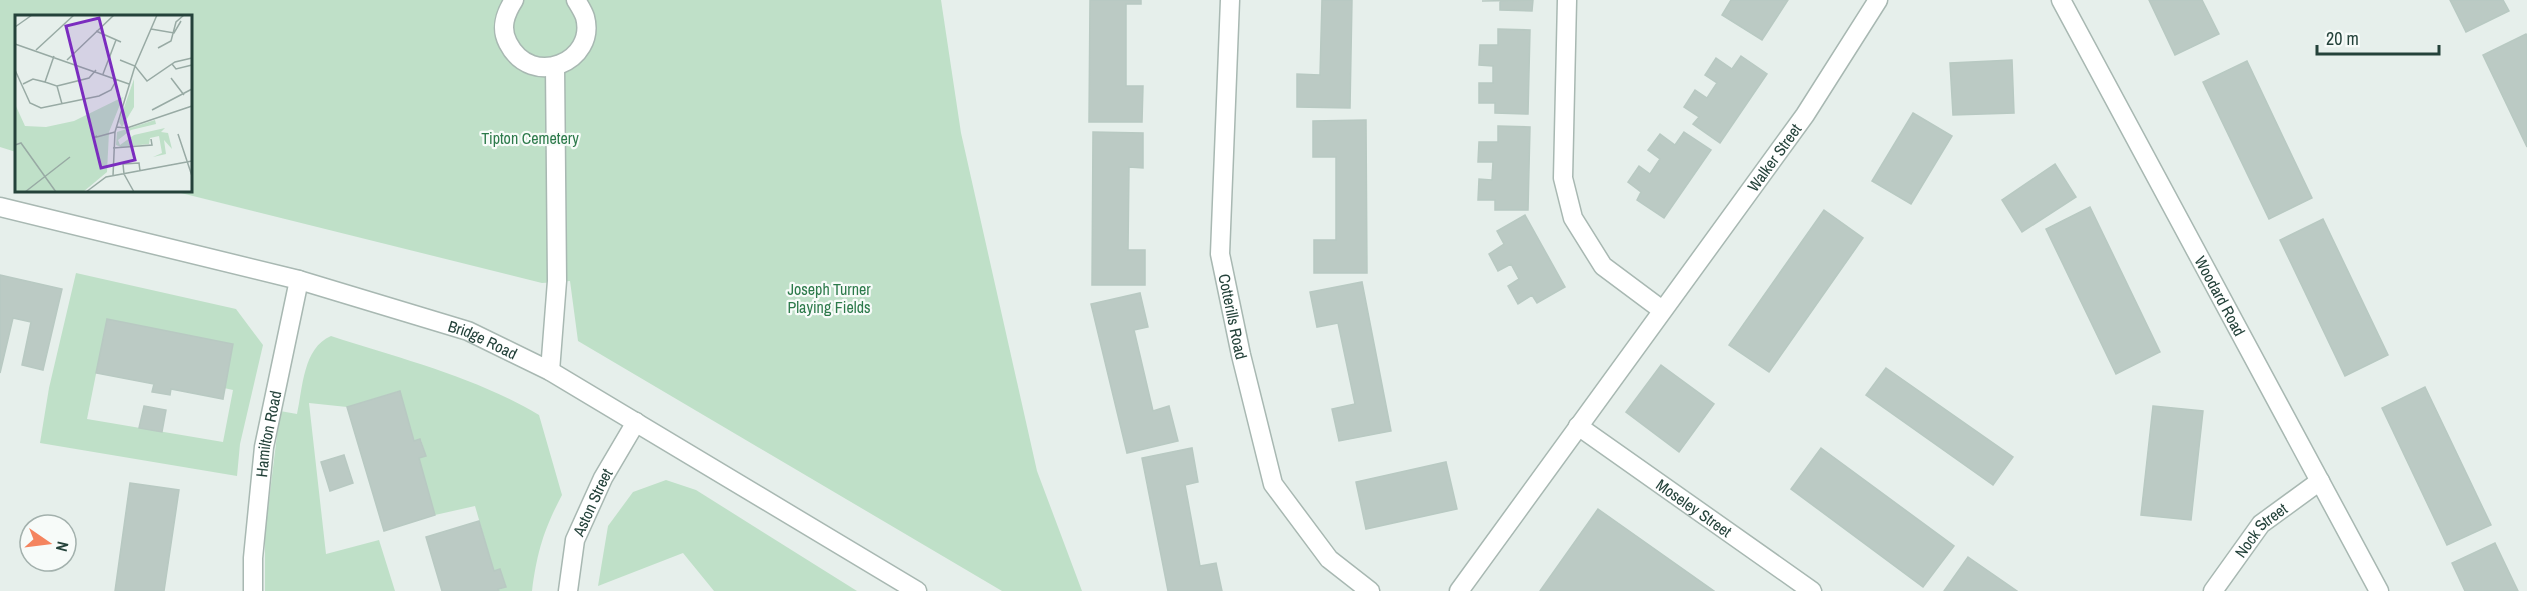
<svg xmlns="http://www.w3.org/2000/svg" width="2527" height="591" viewBox="0 0 2527 591" font-family="'Archivo Narrow',sans-serif">
  <style>
    .green { fill: #bfe0c8; fill-rule: evenodd }
    .building { fill: #bbcac4; stroke: #b8c9c2; stroke-width: 1.5 }
    .lines { fill: none; stroke-linecap: round; stroke-linejoin: round }
    .minor-casing { stroke: #a8b8b2; stroke-width: 21 }
    .minor { stroke: #fff; stroke-width: 18 }
    .labels { text-anchor: middle; stroke-width: 4.5; stroke-linejoin: round; paint-order: stroke }
    .park-label { font-size: 16px; fill: #2d7a4b; stroke: #f7fbf9 }
    .street-label { font-size: 16px; fill: #24423a; stroke: #f7fbf9 }
    .inset-road { fill: none; stroke: #98aaa4; stroke-width: 1.5 }
    .view { fill: #7b2cbf; fill-opacity: 0.15; stroke: #7b2cbf; stroke-width: 3 }
    .inset-edge { fill: none; stroke: #24423a; stroke-width: 3 }
  </style>
  <rect width="100%" height="100%" fill="#e6efeb"/>
  <!-- green -->
  <path class="green" d="M0,0h941l20,133 76,338 45,120h-80l-424,-250 -8,-60 -28,2 -369,-92 17,-1v-174h-174v136l-16,-5z
    M76,273l160,36 27,36 -23,99 -3,32 -197,-33 9,-55zM107,319l126,25 -9,44 9,2 -10,52 -136,-23z
    M331,336c71,23 144,41 208,79l23,80c-18,34 -25,57 -30,96h-33l-1,-2 8,-3 -6,-17 -6,2 -19,-65 -40,9 -16,-57 7,-2 -5,-16 -7,1 -15,-50 -52,16 -38,-4 17,151 53,-14 16,51h-130v-58l15,-122 17,3c6,-27 6,-66 34,-78z
    M666,480l30,10 161,101h-143l-31,-38 -85,33 10,-60 25,-34z"/>
  <!-- building -->
  <path class="building" d="M1090,0h51v4h-15v82h17l-1,36h-53z
    M1322,0h30l-2,108 -53,-1v-33l23,1z
    M1533,0l-1,11 -32,-1v-9h-18z
    M1731,0h57l-26,40 -40,-25z
    M2149,0h53l17,34 -44,21z
    M2450,0h53l6,11 -43,21z
    M1498,29l32,1 -2,84 -33,-1v-10h-16v-20h14v-17l-14,-1 1,-20h18z
    M2526,34l1,2v111l-44,-92z
    M1741,56l26,18 -47,69 -27,-19 6,-7 -15,-10 11,-17 12,8 10,-15 -12,-8 11,-17 16,11z
    M2012,60l2,53 -61,2 -3,-52z
    M2247,61l65,137 -43,21 -66,-137z
    M1913,113l39,23 -41,68 -39,-23z
    M1366,120l1,153h-53v-33h22v-83h-23v-36z
    M1498,126l32,1 -2,83h-33v-10h-17l1,-21 13,1 1,-18h-15l1,-20h19z
    M1093,132l50,1v35l-14,-1 -1,83h17v35h-53z
    M1684,132l27,18 -47,68 -27,-18 4,-8 -13,-10 11,-16 11,8 10,-15 -12,-9 12,-16 15,11z
    M2055,164l21,33 -54,35 -20,-32z
    M2090,207l70,145 -44,22 -70,-145z
    M1824,210l39,28 -94,134 -40,-27z
    M1525,215l40,72 -28,16 -5,-8 -14,9 -10,-18 11,-7 -8,-15 -13,7 -9,-17 15,-10 -7,-13z
    M2323,219l65,136 -43,21 -65,-136z
    M0,275l62,14 -19,81 -21,-5 9,-43 -18,-4 -13,55z
    M1362,282l29,149 -52,10 -7,-32 23,-5 -17,-81 -21,4 -7,-35z
    M1140,293l8,34 -14,3 19,81 16,-5 9,35 -51,12 -36,-149z
    M107,319l126,25 -10,55 -52,-10 -1,6 -18,-3 2,-8 -58,-11z
    M1661,365l53,39 -35,48 -53,-40z
    M1886,368l127,89 -20,28 -127,-90z
    M2425,387l66,138 -44,20 -65,-137z
    M400,391l14,50 6,-2 6,17 -7,2 16,57 -51,16 -37,-124z
    M144,406l22,4 -4,22 -23,-4z
    M2153,406l50,5 -12,109 -50,-5z
    M1192,448l6,34 -13,3 15,81 16,-3 6,28h-54l-26,-133z
    M1821,448l133,98 -31,41 -132,-98z
    M344,455l9,28 -23,8 -9,-29z
    M1446,462l11,47 -91,20 -10,-47z
    M130,483l49,7 -15,101h-49z
    M1598,509l116,82h-174z
    M479,521l15,50 6,-2 6,18 -8,2 1,2h-57l-16,-54z
    M2495,543l23,48h-53l-13,-28z
    M1968,557l49,34h-73z"/>
  <g class="lines">
    <defs>
      <g id="minor">
        <path d="M514,0c-9,14 -14,28 -6,43 24,47 89,18 77,-26 -2,-6 -6,-12 -9,-17"/>
        <path id="s1" d="M1230,0l-10,254 21,101 32,129 56,75 41,32"/>
        <path d="M1567,0l-4,178 10,40 30,48 59,44"/>
        <path id="s2" d="M2061,0l318,591"/>
        <path id="s3" d="M0,207l299,73 169,51 82,40 367,220"/>
        <path d="M550,371l7,-90 -2,-214"/>
        <path id="s4" d="M1578,426l234,165"/>
        <path id="s5" d="M253,591v-33l11,-111 35,-167"/>
        <path id="s6" d="M568,591l7,-51 28,-62 33,-56"/>
        <path id="s7" d="M1459,591l346,-476 73,-115"/>
        <path id="s8" d="M2213,591l48,-67 59,-43"/>
      </g>
    </defs>
    <!-- minor casing -->
    <use href="#minor" class="minor-casing"/>
    <!-- minor -->
    <use href="#minor" class="minor"/>
  </g>
  <g class="labels">
    <!-- park labels -->
    <g class="park-label">
      <text x="530" y="144">Tipton Cemetery</text>
      <text x="829" y="295">Joseph Turner<tspan x="829" dy="18">Playing Fields</tspan></text>
    </g>
    <!-- street labels -->
    <g class="street-label">
      <text dy="6" stroke="none"><textPath href="#s7" startOffset="536">Walker Street</textPath></text>
      <text dy="6" stroke="none"><textPath href="#s2" startOffset="336">Woodard Road</textPath></text>
      <text dy="6" stroke="none"><textPath href="#s1" startOffset="318">Cotterills Road</textPath></text>
      <text dy="6" stroke="none"><textPath href="#s3" startOffset="501">Bridge Road</textPath></text>
      <text dy="6" stroke="none"><textPath href="#s5" startOffset="158">Hamilton Road</textPath></text>
      <text dy="6" stroke="none"><textPath href="#s6" startOffset="93">Aston Street</textPath></text>
      <text dy="6" stroke="none"><textPath href="#s4" startOffset="142">Moseley Street</textPath></text>
      <text dy="6" stroke="none"><textPath href="#s8" startOffset="78">Nock Street</textPath></text>
    </g>
  </g>
  <!-- overview -->
  <g transform="translate(15 15)">
    <rect width="177" height="177" fill="#e6efeb"/>
    <path d="M119,64v28l-12,20 -3,-5zM108,82l-14,35 -2,40 -24,20h-68v-88l10,22 21,1 28,-6zM140,105l1,4 -25,6 -13,10 2,5 14,-10 31,-7 -4,4 7,1 4,16 -8,-9 2,14 -13,3 9,-4 -3,-17 -9,2 -1,6 -28,3 -5,-2 1,-13z" fill="#bfe0c8"/>
    <path class="inset-road" d="M0,12l17,-12M136,14l23,4 7,-12M81,16l25,11M0,29l114,40M143,33l13,-7 5,-19 8,-7M21,35l38,-35M52,45l47,-45M105,45l15,6 12,15 28,-19 17,-4M157,49l4,5 16,-4M0,55l15,33 11,5 58,-12 12,-6 6,-11M88,59l13,-34M156,63l13,17M30,67l12,4 5,18M8,69l10,-5 12,3 9,-26M42,71l32,-8 7,-8M137,95l40,-21M101,112l11,1 65,-22M163,119l14,42M82,121l-4,2 22,-6M0,130l6,-2 35,49M98,133l39,-3 -1,-6M109,159l-1,-10 16,-1 1,8M109,159l10,18M98,161l2,-44 20,-66 22,-51M10,177l45,-35M71,177l20,-15 86,-16"/>
    <path class="view" d="M84,3l36,142 -34,8 -35,-142z"/>
    <rect width="177" height="177" class="inset-edge"/>
  </g>
  <!-- north arrow -->
  <g transform="translate(48 543) rotate(104)"><circle r="28" fill="#f7fbf9" stroke="#a3b1ad" stroke-width="1.5"/>
  <path d="M0-4.5L10 22L0 15L-10 22Z" fill="#f4845f"/>
  <text y="-9" font-size="16" font-weight="bold" text-anchor="middle" fill="#24423a">N</text>
  </g>
  <!-- scale -->
  <path d="M2317 45v9h122v-9" fill="none" stroke="#24423a" stroke-width="3"/>
  <text x="2326" y="45" font-size="18" fill="#24423a" stroke="#f7fbf9" stroke-width="4.5" paint-order="stroke">20 m</text>
</svg>
